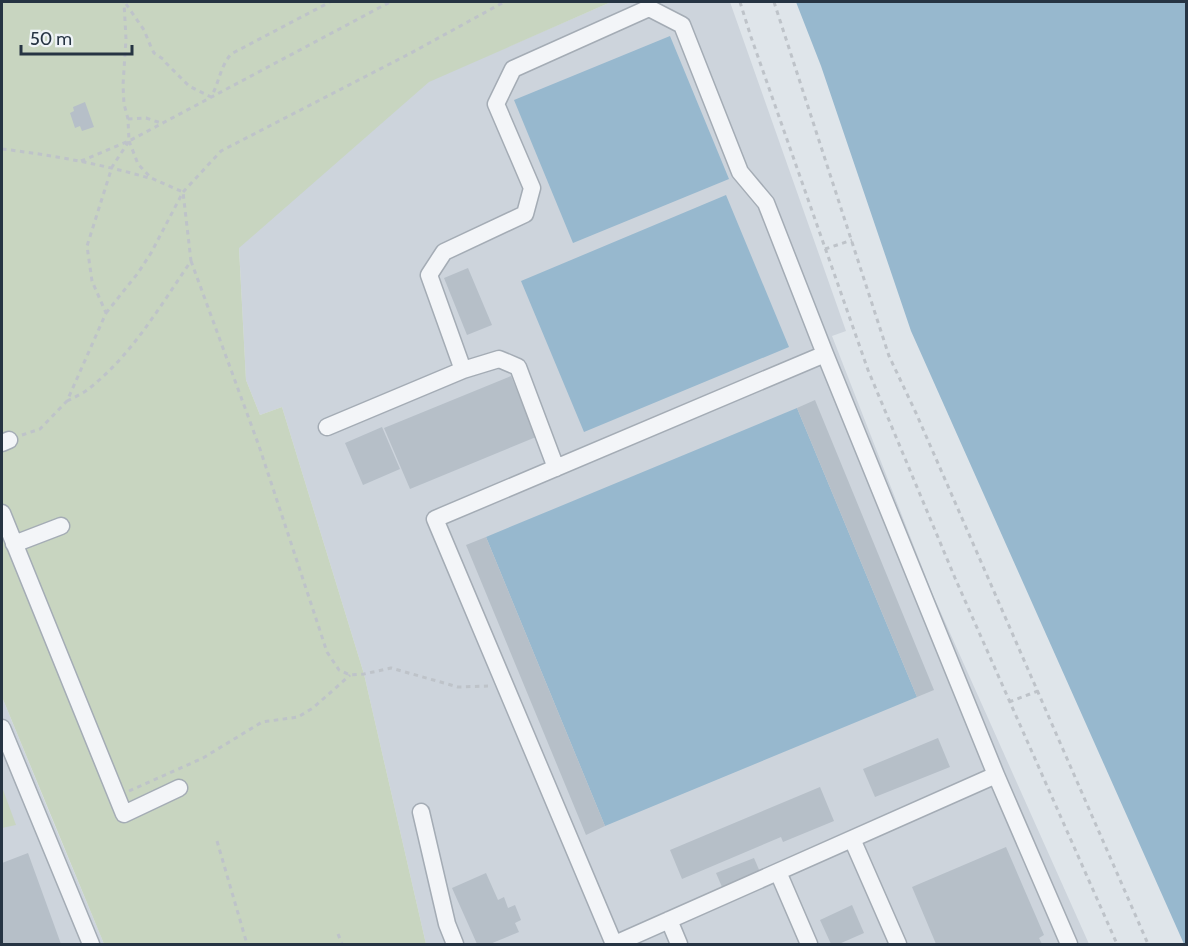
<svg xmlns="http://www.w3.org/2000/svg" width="1188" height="946" viewBox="0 0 1188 946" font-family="Cabin,sans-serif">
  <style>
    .built { fill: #cdd4dc }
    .green { fill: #c8d5c0 }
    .water { fill: #97b8ce }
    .building { fill: #b6bfc8 }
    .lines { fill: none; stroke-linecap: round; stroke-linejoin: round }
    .minor-casing { stroke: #a4acb5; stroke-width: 19 }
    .path { stroke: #bec3c9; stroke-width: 3; stroke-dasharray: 4.5 4.5; stroke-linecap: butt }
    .minor { stroke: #f3f5f8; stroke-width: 16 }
  </style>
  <rect width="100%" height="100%" fill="#dfe5ea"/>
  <!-- built -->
  <path class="built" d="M611,2h119l116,329 -14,5 101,259 156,349h-663l-62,-270 -82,-267 -22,8 -14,-35 -7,-133 190,-166z
    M2,697l52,127 50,120h-102z"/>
  <!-- green -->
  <path class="green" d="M2,2h609l-182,80 -190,166 7,132 14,35 22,-8 82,267 62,270h-322l-102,-247z
    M2,787l14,38 -14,3z"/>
  <!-- water -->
  <path class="water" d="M796,2h390v942h-2l-273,-613 -90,-265z
    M670,36l59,143 -156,64 -59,-143z
    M726,195l63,152 -205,85 -63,-151z
    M797,408l120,289 -312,129 -119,-289z"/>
  <!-- building -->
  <path class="building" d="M85,102l9,25 -12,4 -2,-5 -5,2 -5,-15 4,-2 -1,-4z
    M468,268l24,57 -25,10 -23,-57z
    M511,376l25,61 -126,52 -26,-61z
    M815,400l119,290 -17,7 -120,-289z
    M382,427l18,42 -37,16 -18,-42z
    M486,537l119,289 -19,9 -120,-290z
    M938,738l12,29 -75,30 -12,-28z
    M820,787l14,34 -51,21 -2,-5 -99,42 -12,-29z
    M1006,847l38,88 -5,3 3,6h-106l-24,-57z
    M28,853l33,91h-59v-81z
    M754,858l6,14 -38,15 -6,-14z
    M486,873l12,27 6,-3 4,11 7,-3 6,15 -6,3 4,9 -29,12h-13l-25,-56z
    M852,905l12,28 -25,11h-8l-11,-24z"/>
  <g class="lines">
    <defs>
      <path id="minor" d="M463,370l-34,-95 15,-23 81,-38 7,-26 -36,-84 17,-35 136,-61 33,17 58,147 26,31 59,151 171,421 73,169
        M327,427l136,-57 36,-11 19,8 38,101
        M2,443l7,-3
        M2,513l122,301 55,-26
        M14,544l47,-18
        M2,728l89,216
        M421,812l26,112 8,20
        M852,839l46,105
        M778,872l31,72
        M669,920l10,24
        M614,944l-179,-425 390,-165
        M615,944l381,-169"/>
    </defs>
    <!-- minor casing -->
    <use href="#minor" class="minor-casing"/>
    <!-- path -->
    <path class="path" d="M740,2l11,35 117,333 87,208 162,366
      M774,2l115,354 27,57 232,531
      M126,4l18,26 7,17 3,6 9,6 3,4 23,23 22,11c9,-16 8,-28 20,-43l99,-52
      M128,119l18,-1 15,5
      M2,149c50,6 99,15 147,29
      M81,161l48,-20 261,-139
      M825,249l27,-9
      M191,261l68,185 68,206 12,18 11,5 14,-1 27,-6 67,19 30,-1
      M106,313l32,-40 13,-20 32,-61 38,-41 190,-98 93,-51
      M67,401c8,-4 17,-8 24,-14 42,-34 70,-82 100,-126l-8,-69 -32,-14 -13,-14 -9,-23
      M22,435l18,-6 27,-28 39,-88 -14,-32 -5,-35 25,-79 17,-26 -1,-22 -4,-15 -1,-19 3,-46 -2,-37
      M1009,702l29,-11
      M129,791l74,-33 59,-36 36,-5 15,-9 37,-33
      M217,841l30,103
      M338,934l4,10"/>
    <!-- minor -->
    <use href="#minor" class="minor"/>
  </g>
  <!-- border -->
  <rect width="1188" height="946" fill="none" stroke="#263443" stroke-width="6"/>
  <!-- scale -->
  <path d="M21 45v9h111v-9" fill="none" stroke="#263443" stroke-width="3"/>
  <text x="30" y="45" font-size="18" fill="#263443" stroke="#eff4f7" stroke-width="4.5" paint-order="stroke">50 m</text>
</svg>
